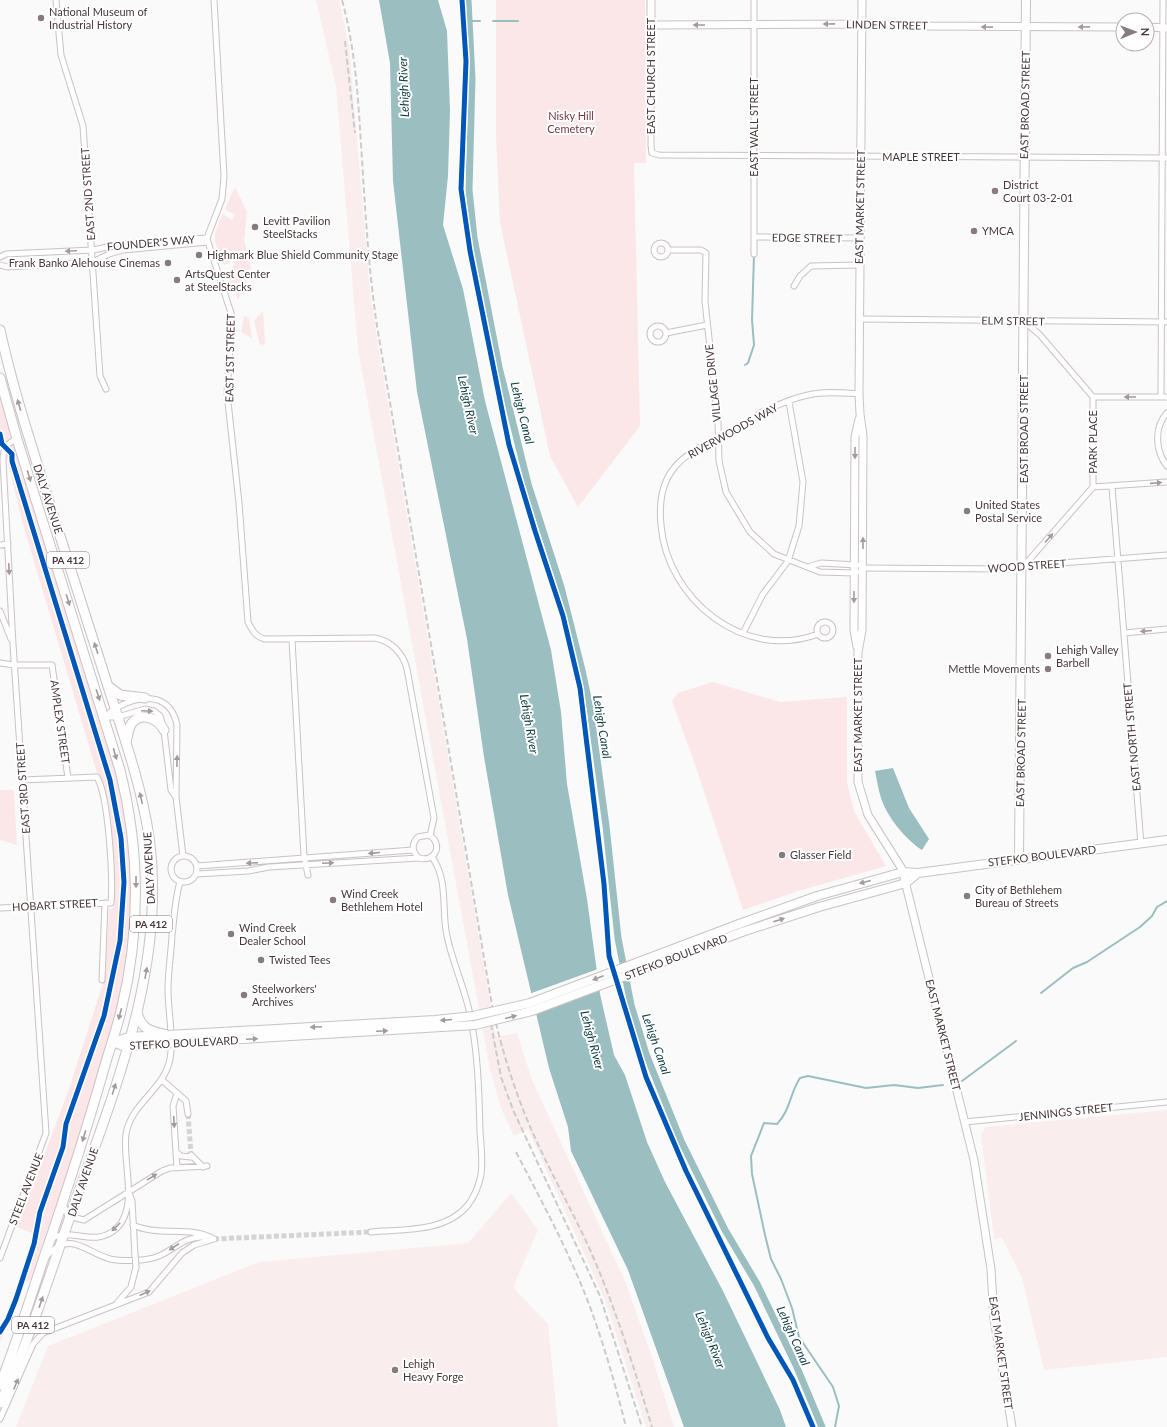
<svg xmlns="http://www.w3.org/2000/svg" width="1167" height="1427" viewBox="0 0 1167 1427" font-family="Lato,sans-serif">
  <style>
    .built { fill: #f9edee }
    .green { fill: #fbe6e8 }
    .water { fill: #9bbec1 }
    .pier { fill: #fafafa }
    .lines { fill: none; stroke-linecap: round; stroke-linejoin: round }
    .stream { stroke: #9bbec1; stroke-width: 2 }
    .canal { stroke: #9bbec1; stroke-width: 7 }
    .street-tunnel { stroke: #d6d3d3; stroke-width: 5; stroke-dasharray: 5 2.5; stroke-linecap: butt }
    .street-casing { stroke: #cac2c3; stroke-width: 7 }
    .secondary-casing { stroke: #cac2c3; stroke-width: 9 }
    .primary-casing { stroke: #cac2c3; stroke-width: 10 }
    .highway-casing { stroke: #cac2c3; stroke-width: 11 }
    .street { stroke: #fefefe; stroke-width: 5 }
    .secondary { stroke: #fefefe; stroke-width: 7 }
    .primary { stroke: #fefefe; stroke-width: 8 }
    .highway { stroke: #fefefe; stroke-width: 9 }
    .rail { stroke: #cccbcb; stroke-width: 2; stroke-dasharray: 6 3; stroke-linecap: butt }
    .street-bridge-casing { stroke: #cac2c3; stroke-width: 7; stroke-linecap: butt }
    .primary-bridge-casing { stroke: #cac2c3; stroke-width: 10; stroke-linecap: butt }
    .street-bridge { stroke: #fefefe; stroke-width: 5 }
    .primary-bridge { stroke: #fefefe; stroke-width: 8 }
    .cycleway-casing { stroke: #fff; stroke-width: 8 }
    .cycleway { stroke: #0057b8; stroke-width: 5 }
    .oneway { fill: #a39a9c }
    .poi-dot { fill: #867b7d; stroke: #fff; stroke-width: 1.5 }
    .labels { text-anchor: middle; stroke-width: 4; stroke-linejoin: round; paint-order: stroke }
    .shield { fill: #fff; stroke: #7f7374; stroke-width: 1 }
    .shield-label { font-size: 10px; font-weight: bold; fill: #483739 }
    .poi-label { font-size: 11px; fill: #483739; stroke: #fff; text-anchor: start }
    .street-label { font-size: 11px; fill: #483739; stroke: #fff }
    .park-label { font-size: 11px; fill: #723842; stroke: #fff }
    .water-label { font-size: 12px; font-style: italic; fill: #0d3d41; stroke: #fff }
  </style>
  <rect width="100%" height="100%" fill="#fafafa"/>
  <!-- built -->
  <path class="built" d="M316,0h23l10,46 21,245 7,48 119,698 21,-4 15,47 93,201 26,73 23,73h-28l-41,-127 -77,-171 -14,7 -13,-28 -11,-39 -132,-720 -22,-263z
    M1167,1110v247l-123,13 -22,-92 -20,-40 -8,1 -13,-104 4,-8z
    M511,1193l27,37 -25,57 35,37 10,103h-542l32,-81 211,-84 209,-19z"/>
  <!-- green -->
  <path class="green" d="M496,0h149l1,163h-12l6,263 -62,81 -28,-51 -50,-234 -4,-88z
    M235,187l12,25 -3,28 7,28 -13,32 -10,-27 7,-9 -2,-4 -9,5c-10,-24 -13,-27 -1,-51l9,6 3,-5 -10,-6z
    M263,311l2,33 -5,1 -6,-24z
    M244,316l5,2 3,20 -11,-6z
    M0,397l110,352 17,68 6,59 -3,68 -14,75 -64,200h-1l-20,60 -5,4 -26,59v-14l18,-39 16,-52 -2,-4 -15,-6 52,-138 36,-112 4,-68 5,-1c2,-50 -3,-97 -20,-145l-72,-242 -16,-67 -6,-14z
    M713,682l67,20 67,-5v86l7,28 32,55 -88,25 -55,19 -48,-146 -23,-63 6,-8z
    M0,790h14l3,55 -17,-5z"/>
  <!-- water -->
  <path class="water" d="M379,0h59l9,31 3,79 -2,66 -5,49 20,64 22,112 66,249 10,62 6,72 20,115 13,95 14,61 11,20 22,67 18,40 58,109 57,119 6,17h-102l-56,-157 -57,-119 -3,-24 -19,-59 -41,-173 -24,-138 -17,-118 -50,-247 -24,-211 -3,-118z
    M893,768l16,40 20,31 -7,11c-16,-10 -35,-33 -41,-52 -3,-9 -4,-18 -6,-27z"/>
  <!-- pier -->
  <path class="pier" d="M598,969l3,21 -67,25 -5,-21z"/>
  <g class="lines">
    <!-- stream -->
    <path class="stream" d="M470,21h10
      M493,21h25
      M745,365l3,-2 6,-18 -2,-25 2,-65
      M1041,993l32,-25 14,-6 53,-35 12,-11 5,-9 10,-6
      M962,1081l54,-40
      M835,1427l4,-21 -6,-19 -34,-50 -7,-29 -11,-29 -10,-20 -6,-24 -13,-61 -1,-18 13,-33 13,1c13,-13 13,-31 23,-46l8,-2 58,12 28,-3 24,3 25,-3"/>
    <!-- canal -->
    <path class="canal" d="M468,0l4,79 -3,111 5,48 25,129 29,117 33,103 21,83 8,38 16,118 12,112 13,67 15,49 35,87 44,89 32,54 39,81 26,62"/>
    <!-- street-tunnel -->
    <path class="street-tunnel" d="M188,1114l3,40
      M214,1239l157,-7"/>
    <defs>
      <path id="street" d="M56,0l5,55 22,71 17,250 6,13
        M214,0l10,176 -2,23 -15,39 1,4 24,74 -5,77 12,110 9,119c4,8 7,14 16,17l111,-1c16,3 28,15 32,31l27,149 -4,18
        M651,25v121l1,7 7,2 508,3
        M754,237l105,1
        M654 250a7 7 0 1 1 14 0a7 7 0 1 1-14 0Z
        M668,250h33l5,3 -1,48 13,121 1,39 7,31 24,40 24,22 46,18 34,1 3,-1
        M754,254v-254
        M0,257l6,-3 87,-4 29,-6 85,-6
        M0,265l7,2 86,-5 16,-8 14,-4 85,-8
        M794,286l6,-10 11,-10 48,-1
        M859,319l308,3
        M1024,321l16,14 53,62h74
        M650 334a8 8 0 1 1 16 0a8 8 0 1 1-16 0Z
        M666,333l41,-8
        M1161,397l2,-397
        M1167,413c-13,14 -12,38 0,53
        M1093,487v-90
        M1112,487l29,357
        M0,545l8,-1
        M808,567l13,-4 36,2
        M1023,567l70,-80 74,-5
        M862,568l147,1 39,-5 119,-9
        M0,611l11,28
        M817 630a8 8 0 1 1 16 0a8 8 0 1 1-16 0Z
        M743,633l20,-39 25,-33 11,-35 4,-44 -14,-80
        M1124,633l43,-4
        M818,634c-74,28 -151,-35 -157,-109 -2,-20 0,-41 13,-57 16,-20 43,-28 64,-39 8,-5 15,-11 22,-16 15,-7 32,-15 48,-18 16,-4 35,-2 51,-1
        M292,640l12,216 4,19
        M0,663l14,2h38l16,113
        M104,717c22,-20 65,-32 73,8l-1,72 7,59
        M104,717h14l27,-8 9,2 6,5 4,14 7,60 5,7
        M171 869a13 13 0 1 1 26 0a13 13 0 1 1-26 0Z
        M197,866l216,-16
        M197,874l51,-3 21,-4 150,-9c16,5 25,-14 10,-23l-11,2c-7,7 -6,15 1,21
        M0,908l111,-5c2,-25 -2,-105 -14,-126l-75,3
        M102,980l3,-77
        M162,1080l24,21 2,13
        M965,1122l202,-20
        M176,1152l5,4 10,1
        M191,1155l12,12
        M177,1168l-4,-62 4,-13
        M129,1193l3,8 3,54
        M64,1206l4,10 16,4 78,-49 8,-3 37,-2
        M371,1232c32,-3 74,1 97,-27 6,-8 11,-20 13,-30 2,-14 0,-29 -1,-43 -1,-42 -2,-85 -12,-126 -6,-24 -16,-46 -21,-70 -6,-27 2,-55 -15,-79
        M51,1239c20,-13 44,10 66,-11 22,-22 5,-67 9,-94 5,-31 38,-44 44,-75 4,-20 -2,-48 -2,-69 0,-18 3,-36 4,-54 2,-18 3,-37 8,-54
        M46,1257c26,-31 44,1 70,3 13,1 31,1 43,-4 16,-7 26,-20 45,-19
        M0,1258l46,-125 -33,-489 -10,-183c0,-12 2,-17 14,-22
        M117,1303l14,-16 5,-20
        M0,1419l33,-75 10,-11 106,-41 33,-39 12,-8 20,-6c-24,-14 -55,-2 -81,-14"/>
      <path id="secondary" d="M651,0v25l211,-1 55,2 206,1
        M862,0l-3,394 1,20 3,22 -1,194 -4,22v130l10,33 34,54 72,291 17,109 3,50 18,108
        M1147,27l20,1
        M857,647l-3,-17 1,-193 4,-18"/>
      <path id="primary" d="M1019,859l7,-859
        M739,924l78,-28 86,-24 15,1 249,-33
        M742,932l77,-25 87,-24 12,-10
        M112,1042l17,-5 33,-2
        M112,1042l14,5 17,-2"/>
      <path id="highway" d="M0,330c12,55 29,108 46,162 20,63 40,125 60,188 16,51 35,103 43,157 18,128 -34,252 -76,371 -23,65 -43,132 -73,195
        M0,378l17,61 103,331c20,80 21,160 1,241 -5,20 -12,40 -18,61 -16,56 -34,112 -53,168 -17,48 -31,97 -50,145
        M108,686l12,9 25,3
        M126,742c2,-6 2,-14 6,-19 10,-12 26,-4 32,7
        M137,1012c4,18 15,20 31,23"/>
    </defs>
    <!-- street casing -->
    <use href="#street" class="street-casing"/>
    <!-- secondary casing -->
    <use href="#secondary" class="secondary-casing"/>
    <!-- primary casing -->
    <use href="#primary" class="primary-casing"/>
    <!-- highway casing -->
    <use href="#highway" class="highway-casing"/>
    <!-- street -->
    <use href="#street" class="street"/>
    <!-- secondary -->
    <use href="#secondary" class="secondary"/>
    <!-- primary -->
    <use href="#primary" class="primary"/>
    <!-- highway -->
    <use href="#highway" class="highway"/>
    <!-- rail -->
    <path class="rail" d="M342,0c13,47 16,96 19,144 4,61 7,122 16,182l116,685c8,35 18,68 31,101 19,48 46,93 67,140 25,57 43,116 61,175
      M345,41l10,92
      M491,1024l10,53 12,33 87,186 42,131
      M516,1152c25,48 51,96 71,147 16,42 28,84 39,128"/>
    <defs>
      <path id="street-bridge" d="M135,1255l1,12"/>
      <path id="primary-bridge" d="M168,1035l267,-15 38,-4 57,-13 209,-79
        M143,1045l332,-20 57,-14 210,-79"/>
    </defs>
    <!-- street-bridge casing -->
    <use href="#street-bridge" class="street-bridge-casing"/>
    <!-- primary-bridge casing -->
    <use href="#primary-bridge" class="primary-bridge-casing"/>
    <!-- street-bridge -->
    <use href="#street-bridge" class="street-bridge"/>
    <!-- primary-bridge -->
    <use href="#primary-bridge" class="primary-bridge"/>
    <defs>
      <path id="cycleway" d="M462,0l4,61 -5,128 9,62 39,194 26,86 28,85 17,72 24,196 5,72 37,121 40,94 82,167 25,42 20,47
        M0,434l2,10 10,10v7l98,319 11,58 3,44 -4,59 -16,75 -38,108 -3,23 -23,65 -6,32 -18,55 -8,20 -8,13"/>
    </defs>
    <!-- cycleway casing -->
    <use href="#cycleway" class="cycleway-casing"/>
    <!-- cycleway -->
    <use href="#cycleway" class="cycleway"/>
  </g>
  <!-- one-way arrows -->
  <defs><path id="oneway-solid" d="M-6-.8H1V-3.2L6.5 0L1 3.2V.8H-6Z"/></defs>
  <g class="oneway">
    <use href="#oneway-solid" transform="translate(829 24) rotate(179)"/>
    <use href="#oneway-solid" transform="translate(699 25) rotate(-180)"/>
    <use href="#oneway-solid" transform="translate(987 27) rotate(-179)"/>
    <use href="#oneway-solid" transform="translate(1084 27) rotate(179)"/>
    <use href="#oneway-solid" transform="translate(71 251) rotate(177)"/>
    <use href="#oneway-solid" transform="translate(1130 397) rotate(180)"/>
    <use href="#oneway-solid" transform="translate(19 405) rotate(-106)"/>
    <use href="#oneway-solid" transform="translate(855 453) rotate(90)"/>
    <use href="#oneway-solid" transform="translate(29 476) rotate(73)"/>
    <use href="#oneway-solid" transform="translate(1156 483) rotate(-4)"/>
    <use href="#oneway-solid" transform="translate(1049 538) rotate(-49)"/>
    <use href="#oneway-solid" transform="translate(863 543) rotate(-90)"/>
    <use href="#oneway-solid" transform="translate(9 569) rotate(87)"/>
    <use href="#oneway-solid" transform="translate(854 597) rotate(90)"/>
    <use href="#oneway-solid" transform="translate(68 600) rotate(73)"/>
    <use href="#oneway-solid" transform="translate(1146 631) rotate(175)"/>
    <use href="#oneway-solid" transform="translate(96 648) rotate(-108)"/>
    <use href="#oneway-solid" transform="translate(98 695) rotate(72)"/>
    <use href="#oneway-solid" transform="translate(147 711) rotate(3)"/>
    <use href="#oneway-solid" transform="translate(115 754) rotate(74)"/>
    <use href="#oneway-solid" transform="translate(177 761) rotate(-89)"/>
    <use href="#oneway-solid" transform="translate(141 798) rotate(-103)"/>
    <use href="#oneway-solid" transform="translate(374 853) rotate(175)"/>
    <use href="#oneway-solid" transform="translate(252 863) rotate(177)"/>
    <use href="#oneway-solid" transform="translate(328 863) rotate(-3)"/>
    <use href="#oneway-solid" transform="translate(136 882) rotate(90)"/>
    <use href="#oneway-solid" transform="translate(865 882) rotate(166)"/>
    <use href="#oneway-solid" transform="translate(779 920) rotate(-18)"/>
    <use href="#oneway-solid" transform="translate(146 973) rotate(-80)"/>
    <use href="#oneway-solid" transform="translate(598 978) rotate(159)"/>
    <use href="#oneway-solid" transform="translate(120 1014) rotate(105)"/>
    <use href="#oneway-solid" transform="translate(511 1017) rotate(-15)"/>
    <use href="#oneway-solid" transform="translate(446 1020) rotate(175)"/>
    <use href="#oneway-solid" transform="translate(316 1027) rotate(177)"/>
    <use href="#oneway-solid" transform="translate(382 1031) rotate(-3)"/>
    <use href="#oneway-solid" transform="translate(252 1039) rotate(-3)"/>
    <use href="#oneway-solid" transform="translate(114 1089) rotate(-73)"/>
    <use href="#oneway-solid" transform="translate(174 1122) rotate(87)"/>
    <use href="#oneway-solid" transform="translate(84 1136) rotate(107)"/>
    <use href="#oneway-solid" transform="translate(152 1177) rotate(-32)"/>
    <use href="#oneway-solid" transform="translate(116 1227) rotate(135)"/>
    <use href="#oneway-solid" transform="translate(174 1247) rotate(147)"/>
    <use href="#oneway-solid" transform="translate(145 1293) rotate(-25)"/>
    <use href="#oneway-solid" transform="translate(41 1302) rotate(-71)"/>
    <use href="#oneway-solid" transform="translate(16 1384) rotate(-68)"/>
  </g>
  <!-- markers -->
  <g class="poi-dot">
    <circle cx="41" cy="18" r="4"/>
    <circle cx="995" cy="191" r="4"/>
    <circle cx="255" cy="227" r="4"/>
    <circle cx="974" cy="231" r="4"/>
    <circle cx="199" cy="255" r="4"/>
    <circle cx="168" cy="263" r="4"/>
    <circle cx="177" cy="280" r="4"/>
    <circle cx="967" cy="511" r="4"/>
    <circle cx="1048" cy="656" r="4"/>
    <circle cx="1048" cy="669" r="4"/>
    <circle cx="782" cy="855" r="4"/>
    <circle cx="967" cy="896" r="4"/>
    <circle cx="333" cy="900" r="4"/>
    <circle cx="231" cy="934" r="4"/>
    <circle cx="261" cy="960" r="4"/>
    <circle cx="244" cy="995" r="4"/>
    <circle cx="395" cy="1370" r="4"/>
  </g>
  <g class="labels">
    <!-- shield labels -->
    <g class="shield">
      <rect x="47" y="552" width="42" height="16" rx="3"/>
      <rect x="130" y="916" width="42" height="16" rx="3"/>
      <rect x="12" y="1317" width="42" height="16" rx="3"/>
    </g>
    <g class="shield-label">
      <text x="68" y="564">PA 412</text>
      <text x="151" y="928">PA 412</text>
      <text x="33" y="1329">PA 412</text>
    </g>
    <!-- poi labels -->
    <g class="poi-label">
      <text x="49" y="16">National Museum of<tspan x="49" dy="13">Industrial History</tspan></text>
      <text x="1003" y="189">District<tspan x="1003" dy="13">Court 03-2-01</tspan></text>
      <text x="263" y="225">Levitt Pavilion<tspan x="263" dy="13">SteelStacks</tspan></text>
      <text x="982" y="235">YMCA</text>
      <text x="207" y="259">Highmark Blue Shield Community Stage</text>
      <text x="160" y="267" text-anchor="end">Frank Banko Alehouse Cinemas</text>
      <text x="185" y="278">ArtsQuest Center<tspan x="185" dy="13">at SteelStacks</tspan></text>
      <text x="975" y="509">United States<tspan x="975" dy="13">Postal Service</tspan></text>
      <text x="1056" y="654">Lehigh Valley<tspan x="1056" dy="13">Barbell</tspan></text>
      <text x="1040" y="673" text-anchor="end">Mettle Movements</text>
      <text x="790" y="859">Glasser Field</text>
      <text x="975" y="894">City of Bethlehem<tspan x="975" dy="13">Bureau of Streets</tspan></text>
      <text x="341" y="898">Wind Creek<tspan x="341" dy="13">Bethlehem Hotel</tspan></text>
      <text x="239" y="932">Wind Creek<tspan x="239" dy="13">Dealer School</tspan></text>
      <text x="269" y="964">Twisted Tees</text>
      <text x="252" y="993">Steelworkers'<tspan x="252" dy="13">Archives</tspan></text>
      <text x="403" y="1368">Lehigh<tspan x="403" dy="13">Heavy Forge</tspan></text>
    </g>
    <!-- street labels -->
    <g class="street-label">
      <text transform="translate(887 25) rotate(1)" y="4">LINDEN STREET</text>
      <text transform="translate(651 76) rotate(-90)" y="4">EAST CHURCH STREET</text>
      <text transform="translate(1025 105) rotate(-89)" y="4">EAST BROAD STREET</text>
      <text transform="translate(754 127) rotate(-90)" y="4">EAST WALL STREET</text>
      <text x="921" y="161">MAPLE STREET</text>
      <text transform="translate(88 194) rotate(-94)" y="4">EAST 2ND STREET</text>
      <text transform="translate(860 207) rotate(-89)" y="4">EAST MARKET STREET</text>
      <text transform="translate(807 238) rotate(1)" y="4">EDGE STREET</text>
      <text transform="translate(151 243) rotate(-5)" y="4">FOUNDER'S WAY</text>
      <text transform="translate(1013 321) rotate(1)" y="4">ELM STREET</text>
      <text transform="translate(230 358) rotate(-89)" y="4">EAST 1ST STREET</text>
      <text transform="translate(713 383) rotate(-96)" y="4">VILLAGE DRIVE</text>
      <text transform="translate(1024 429) rotate(-90)" y="4">EAST BROAD STREET</text>
      <text transform="translate(733 431) rotate(-29)" y="4">RIVERWOODS WAY</text>
      <text transform="translate(1093 442) rotate(-90)" y="4">PARK PLACE</text>
      <text transform="translate(48 499) rotate(72)" y="4">DALY AVENUE</text>
      <text transform="translate(1027 566) rotate(-4)" y="4">WOOD STREET</text>
      <text transform="translate(858 715) rotate(-90)" y="4">EAST MARKET STREET</text>
      <text transform="translate(60 722) rotate(82)" y="4">AMPLEX STREET</text>
      <text transform="translate(1132 737) rotate(-95)" y="4">EAST NORTH STREET</text>
      <text transform="translate(1021 753) rotate(-89)" y="4">EAST BROAD STREET</text>
      <text transform="translate(23 788) rotate(-94)" y="4">EAST 3RD STREET</text>
      <text transform="translate(1042 856) rotate(-7)" y="4">STEFKO BOULEVARD</text>
      <text transform="translate(149 868) rotate(-93)" y="4">DALY AVENUE</text>
      <text transform="translate(55 905) rotate(-3)" y="4">HOBART STREET</text>
      <text transform="translate(676 957) rotate(-21)" y="4">STEFKO BOULEVARD</text>
      <text transform="translate(943 1035) rotate(76)" y="4">EAST MARKET STREET</text>
      <text transform="translate(184 1043) rotate(-3)" y="4">STEFKO BOULEVARD</text>
      <text transform="translate(1066 1112) rotate(-6)" y="4">JENNINGS STREET</text>
      <text transform="translate(83 1182) rotate(-71)" y="4">DALY AVENUE</text>
      <text transform="translate(26 1189) rotate(-69)" y="4">STEEL AVENUE</text>
      <text transform="translate(1001 1353) rotate(82)" y="4">EAST MARKET STREET</text>
    </g>
    <!-- park labels -->
    <g class="park-label">
      <text x="571" y="120">Nisky Hill<tspan x="571" dy="13">Cemetery</tspan></text>
    </g>
    <!-- water labels -->
    <g class="water-label">
      <text transform="translate(404 87) rotate(-92)" y="4">Lehigh River</text>
      <text transform="translate(468 405) rotate(78)" y="4">Lehigh River</text>
      <text transform="translate(522 413) rotate(76)" y="4">Lehigh Canal</text>
      <text transform="translate(529 724) rotate(80)" y="4">Lehigh River</text>
      <text transform="translate(602 727) rotate(81)" y="4">Lehigh Canal</text>
      <text transform="translate(592 1040) rotate(75)" y="4">Lehigh River</text>
      <text transform="translate(656 1044) rotate(71)" y="4">Lehigh Canal</text>
      <text transform="translate(793 1336) rotate(66)" y="4">Lehigh Canal</text>
      <text transform="translate(710 1340) rotate(68)" y="4">Lehigh River</text>
    </g>
  </g>
  <!-- north arrow -->
  <g transform="translate(1135 32) rotate(89)"><circle r="19" fill="#ffffff" stroke="#b6afb0"/>
  <path d="M0-3L7 15L0 10L-7 15Z" fill="#867b7d"/>
  <text y="-6" font-size="11" font-weight="bold" text-anchor="middle" fill="#483739">N</text>
  </g>
</svg>
